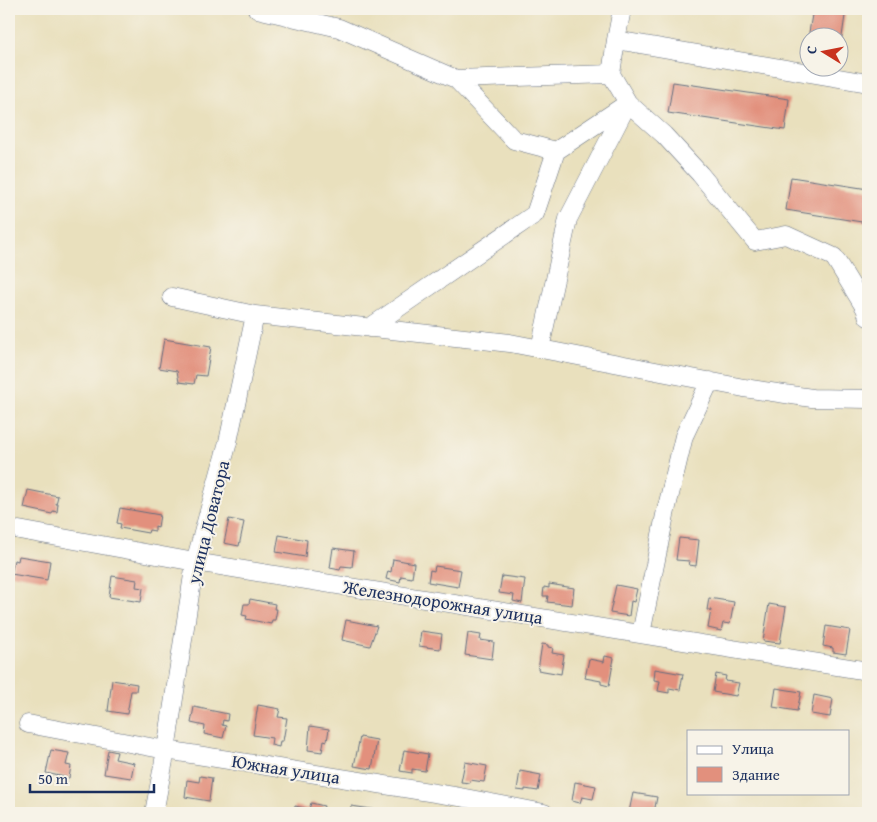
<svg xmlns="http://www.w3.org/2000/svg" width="877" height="822" font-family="'Gentium Book Plus',serif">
<rect width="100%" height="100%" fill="#f7f3e8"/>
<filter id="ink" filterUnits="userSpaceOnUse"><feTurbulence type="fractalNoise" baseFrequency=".02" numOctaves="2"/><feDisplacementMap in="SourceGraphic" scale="10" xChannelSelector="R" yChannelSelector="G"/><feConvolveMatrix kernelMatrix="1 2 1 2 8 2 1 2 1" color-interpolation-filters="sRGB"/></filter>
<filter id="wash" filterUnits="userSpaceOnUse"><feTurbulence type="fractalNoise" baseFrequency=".0096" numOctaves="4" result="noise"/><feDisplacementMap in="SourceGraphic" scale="20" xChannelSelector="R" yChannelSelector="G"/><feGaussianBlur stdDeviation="1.12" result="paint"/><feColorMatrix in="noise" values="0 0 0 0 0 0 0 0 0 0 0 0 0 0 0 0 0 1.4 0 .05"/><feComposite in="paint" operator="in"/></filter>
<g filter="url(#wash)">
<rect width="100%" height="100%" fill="#e9e0bd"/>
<g id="blocks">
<path fill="#e2907d" d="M813,9H846L841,43L840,38H810V57L805,56Z
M673,82L789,99L785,130L668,113Z
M791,177L868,189V223L786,210Z
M164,339L211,347L206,376L196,375L194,384L179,382L177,371L159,368Z
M28,490L58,496L56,504H58L57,512L53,511L52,514L24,508Z
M120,508L160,515L158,527L155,526V531L149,530L148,533L120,528L121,524L117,523Z
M229,519L244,522L239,546L224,543Z
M279,535L307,540L305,557L276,552Z
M679,538L699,540L696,566L689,565L690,561L676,560Z
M333,548L354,551L352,567L341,566L340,570L330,568Z
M19,556L50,561L47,580L11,574L14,560L18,561Z
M393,559L414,563L412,578L401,576L400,582L386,579L388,571L391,572Z
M435,566L461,570L458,587L428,582L430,570L434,571Z
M112,576L137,580L136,587L143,588L141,602L109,597Z
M502,576L525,579L522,603L513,601L514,595L499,593Z
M549,584L574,588L572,605L547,602L548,596H543L544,587L549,588Z
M616,585L637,589L634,602L631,601L629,616L610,613Z
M709,598L734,602L730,624L723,623L721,631L708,628L711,610H707Z
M250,599L275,604L274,609H277L275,620H272L271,624L246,619L247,616L242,615L244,604H249Z
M769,604L786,607L780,643L763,641Z
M346,620L377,626L370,646L342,640Z
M826,626L850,630L846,654L833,652V648L823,646Z
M421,631L442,634L440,649L419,646Z
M468,633L481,635L480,640L494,642L492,659L465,655Z
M542,644L548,645V647L553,648L552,653L564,655L561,674L538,670Z
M605,656L614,658L609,686L601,684V681L585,678L589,659L604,662Z
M655,669L683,674L680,690L669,688V693L658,691L660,681L654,680Z
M716,674L726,676L725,681L739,683L736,696L713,692Z
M112,680L137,684L136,691H131L127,714L108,711Z
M776,688L801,692L797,711L773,707Z
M814,695L833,699L830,717L811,714Z
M258,705L280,709L278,717L287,718L283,741H280L279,747L271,745L272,738L253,735Z
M194,707L228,714L227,721L223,720L222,725L226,726L223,738L204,734L205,726L191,723Z
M310,726L329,729L327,741L324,740L322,752L308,750Z
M360,737L377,740L372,769L354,766Z
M51,750L69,753L66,765L71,766L69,778L46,773Z
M108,750L117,752L115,759L134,763L131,778L104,774Z
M404,750L428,754L425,771L412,769V773L400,771Z
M465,762L487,766L484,782L470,780V783L461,782Z
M520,771L541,775L538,791L525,789V791L517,790Z
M200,776L212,778L209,801L185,797L187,780L199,782Z
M575,782L596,786L593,799L582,797L580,803L572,801Z
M633,793L657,797L654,813H633L629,812Z
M311,803L324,806L322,813H294L295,806L309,809Z
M351,806L378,810V813H350Z
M702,809L722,812V813H701Z"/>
</g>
</g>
<g filter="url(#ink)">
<use href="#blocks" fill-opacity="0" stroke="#636d7f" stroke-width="1"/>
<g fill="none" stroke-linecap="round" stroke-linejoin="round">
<g stroke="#636d7f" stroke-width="19">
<path id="minor" d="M257,9L339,28L456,79L611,74L616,40
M622,9L616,40L868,83
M456,79L514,140L556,151
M255,315L510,343L744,388L812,398L868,399
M369,328L535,214L556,151L628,103L664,135L700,174L755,241L786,235L834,257L865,308L868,317
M540,349L568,219L628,103L611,74
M19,530L195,562L868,671
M641,634L665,515L684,436L710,381
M28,724L166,750L460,797L544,813
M154,813L166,750L195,562L228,442L255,315L172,297"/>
</g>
<use href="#minor" stroke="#fff" stroke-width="18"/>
</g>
</g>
<g text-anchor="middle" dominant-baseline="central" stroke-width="4" stroke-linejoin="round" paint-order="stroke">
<g font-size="18" fill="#1b2f5e" stroke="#f7f3e8">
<text transform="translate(208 522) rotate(-76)">улица Доватора</text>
<text transform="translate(443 602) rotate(9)">Железнодорожная улица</text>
<text transform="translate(286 769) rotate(9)">Южная улица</text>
</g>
</g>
<rect width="877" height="822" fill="none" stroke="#f7f3e8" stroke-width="30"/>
<rect x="687" y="730" width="162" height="65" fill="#f7f3e8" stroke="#9fa5b1"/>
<rect x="697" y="746" width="25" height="8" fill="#ffffff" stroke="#9fa5b1"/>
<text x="732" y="754" font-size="15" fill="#1b2f5e">Улица</text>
<rect x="697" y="767" width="25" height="15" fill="#e2907d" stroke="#9fa5b1"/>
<text x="732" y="780" font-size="15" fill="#1b2f5e">Здание</text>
<g transform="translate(824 52) rotate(280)"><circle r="24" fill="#f7f3e8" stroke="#9fa5b1"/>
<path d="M0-4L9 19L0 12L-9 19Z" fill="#c8321e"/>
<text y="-8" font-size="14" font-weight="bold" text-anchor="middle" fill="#1b2f5e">С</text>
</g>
<path d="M30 784v8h124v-8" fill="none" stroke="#1b2f5e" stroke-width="2.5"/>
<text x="38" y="784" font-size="15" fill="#1b2f5e" stroke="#f7f3e8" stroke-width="4" paint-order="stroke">50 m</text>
</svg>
